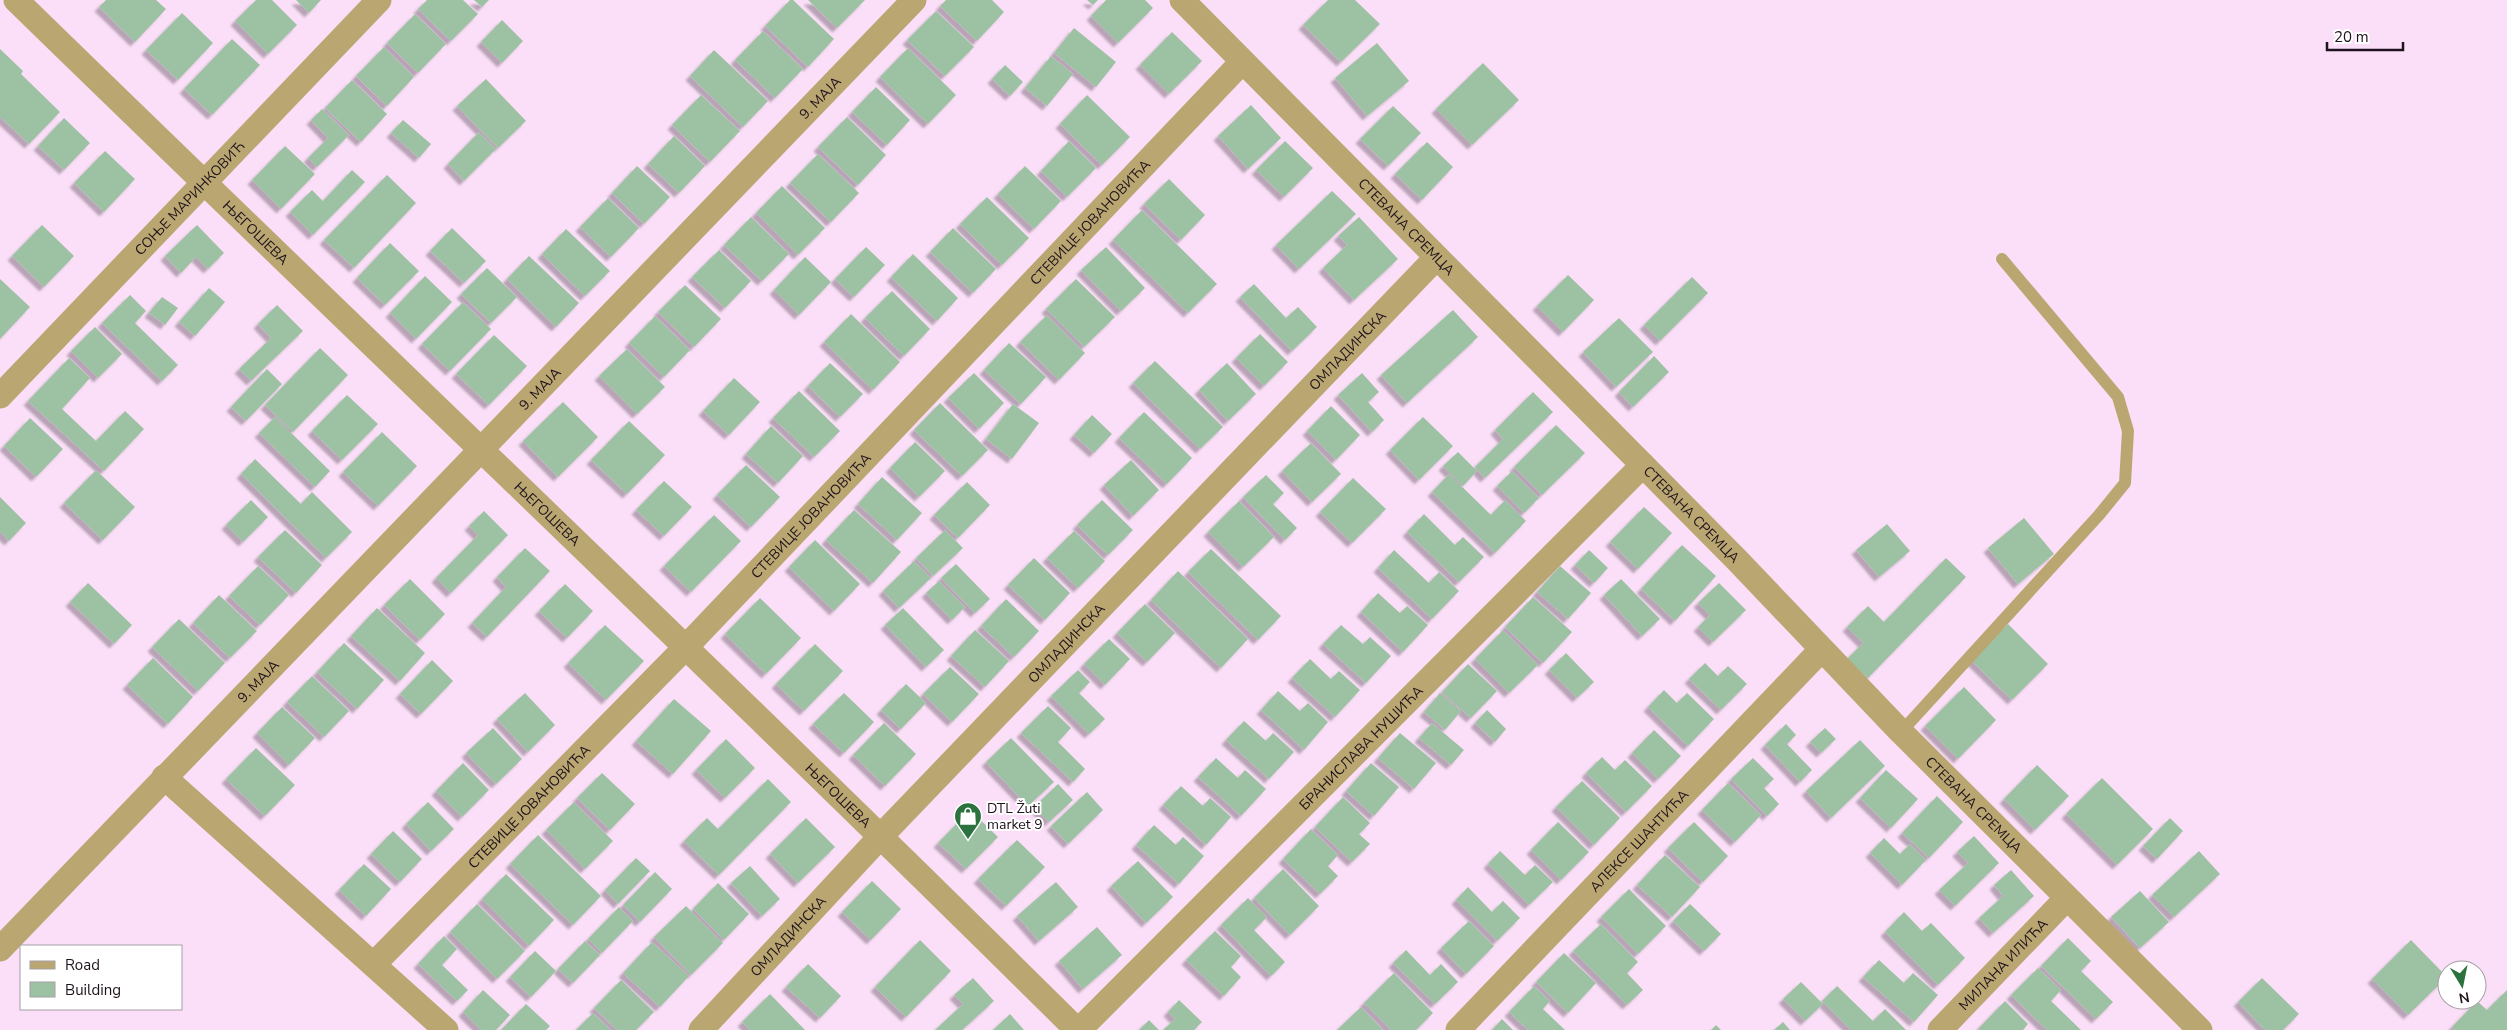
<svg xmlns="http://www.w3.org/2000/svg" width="2507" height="1030" font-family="'Nunito Sans',sans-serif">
<defs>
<filter id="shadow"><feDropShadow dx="-4.5" dy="4.5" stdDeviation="1" flood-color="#0004"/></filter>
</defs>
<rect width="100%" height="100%" fill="#fbdff8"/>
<path fill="#9dc1a3" filter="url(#shadow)" d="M106,0H156L166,9L135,42L99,7Z
M256,0H272L297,25L268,54L235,21Z
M296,0H321L309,13Z
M427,0H463L478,14L451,41L418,9Z
M474,0H489L482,7Z
M790,0H793L834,39L808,67L765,26Z
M808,0H865L837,28Z
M946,0H992L1004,12L977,41L940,6Z
M1087,0H1098L1093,5Z
M1106,0H1145L1153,8L1118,43L1091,16Z
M1328,0H1355L1380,24L1341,62L1303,25Z
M936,11L974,47L945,76L907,40Z
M182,13L213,43L178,80L146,50Z
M415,14L446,44L418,73L387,43Z
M502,20L523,41L502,63L481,42Z
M1074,28L1116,62L1096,87L1054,53Z
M763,31L803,69L775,98L735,60Z
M1172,32L1202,61L1169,94L1140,65Z
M232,39L260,65L212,115L184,89Z
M1377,43L1409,81L1367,116L1335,78Z
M384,47L414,77L387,106L356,76Z
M908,48L956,95L928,124L880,77Z
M0,49L23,71L21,74L60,112L29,144L0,117Z
M714,50L768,101L743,127L690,76Z
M1051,56L1073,74L1047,106L1025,88Z
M1483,63L1519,100L1472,145L1436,109Z
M1005,65L1023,82L1010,96L992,79Z
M486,79L526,121L498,148L457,106Z
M352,80L387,114L361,142L325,108Z
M876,87L910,120L887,145L852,112Z
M701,95L740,131L710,162L672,125Z
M1087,95L1130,137L1102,165L1060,124Z
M1251,105L1281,138L1248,169L1218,136Z
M1393,106L1421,133L1388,166L1360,139Z
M322,109L349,135L317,167L308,158L328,138L311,120Z
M847,117L886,155L858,185L818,147Z
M64,118L90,143L64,170L38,146Z
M403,120L431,144L419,158L391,133Z
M479,132L496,149L464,181L448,164Z
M674,136L705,166L679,193L648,164Z
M1069,141L1096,168L1067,197L1041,171Z
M1285,141L1313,168L1284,197L1256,170Z
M1427,142L1453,167L1422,200L1395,174Z
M285,146L315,174L281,209L252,180Z
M105,151L135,179L104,212L74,183Z
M818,154L859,193L831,222L790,183Z
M637,166L670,197L644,224L612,193Z
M1025,166L1061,201L1034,229L998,194Z
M352,170L365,182L313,235L290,212L312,190L323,201Z
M387,175L416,203L354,268L324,240Z
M1169,179L1205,215L1181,240L1144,204Z
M782,186L825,228L798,255L756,213Z
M1332,191L1356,214L1299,269L1276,245Z
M987,197L1029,238L1002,265L960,224Z
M608,198L639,228L611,257L580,227Z
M1142,210L1217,284L1188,313L1113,240Z
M751,217L789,254L762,281L724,245Z
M1359,217L1398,259L1354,300L1323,268L1347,245L1338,236Z
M42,225L74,256L44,287L12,256Z
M197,225L224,253L208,269L196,257L181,273L165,256Z
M452,228L486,261L464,283L430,251Z
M953,228L996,269L973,293L930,252Z
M566,229L610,271L585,296L542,254Z
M390,243L419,271L385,305L357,278Z
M866,247L885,265L854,297L835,279Z
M1106,247L1145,288L1121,311L1081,270Z
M719,250L751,281L725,308L692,277Z
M913,254L958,298L937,321L891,277Z
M529,256L579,303L556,327L507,279Z
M805,257L831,282L799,315L774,290Z
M487,268L517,297L491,323L461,294Z
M1568,275L1594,300L1563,332L1537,306Z
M425,276L452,302L416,339L390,313Z
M1692,277L1708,293L1660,341L1644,325Z
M0,279L30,307L0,339Z
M1076,279L1115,317L1084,347L1046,309Z
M1254,284L1286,318L1298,307L1317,327L1292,351L1240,297Z
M685,285L721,319L694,347L658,312Z
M209,288L225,302L195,336L179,322Z
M892,291L930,329L904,356L865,318Z
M130,295L146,311L135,323L178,365L162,381L102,323Z
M162,297L178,308L165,325L149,313Z
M463,302L491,329L450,371L422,344Z
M277,305L303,331L251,381L239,369L271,338L258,324Z
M1453,310L1478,337L1407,403L1381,375Z
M851,314L900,362L873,390L824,342Z
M1047,315L1085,353L1059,380L1020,342Z
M655,316L690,350L664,377L629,343Z
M1619,318L1653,352L1616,387L1583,352Z
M95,327L122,354L98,378L71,351Z
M1260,334L1288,362L1264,386L1236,358Z
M494,335L527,366L489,405L456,374Z
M1009,343L1046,377L1021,404L984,370Z
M320,348L348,375L293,432L265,405Z
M627,349L665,387L637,414L599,376Z
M1654,356L1669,372L1633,407L1619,392Z
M69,358L90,378L62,409L96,441L125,411L144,429L104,471L28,401Z
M1155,361L1223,427L1200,449L1133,383Z
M830,363L863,394L840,417L808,386Z
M1227,363L1256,394L1228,421L1199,390Z
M267,369L282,384L246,421L231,407Z
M974,373L1004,403L979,429L948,398Z
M1362,373L1379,392L1368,402L1384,420L1372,432L1338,395Z
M734,378L760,402L729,435L703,411Z
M799,391L840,431L814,457L773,418Z
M1533,392L1553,412L1485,478L1475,467L1503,439L1495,430Z
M347,395L378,424L342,460L312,431Z
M563,402L598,437L558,477L523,441Z
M940,403L988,450L962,476L914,430Z
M1013,404L1039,423L1012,459L986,439Z
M1331,406L1360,435L1336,460L1307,431Z
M1144,412L1192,458L1167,484L1119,438Z
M1092,415L1112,434L1094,453L1074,435Z
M275,417L330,471L315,487L259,433Z
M1423,417L1453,446L1419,480L1390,450Z
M30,418L63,449L36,477L4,446Z
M629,421L665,455L627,494L591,460Z
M1556,425L1585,453L1542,495L1514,467Z
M771,426L803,456L778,483L746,454Z
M382,432L417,466L378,506L343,472Z
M915,442L945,471L919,497L890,468Z
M1311,443L1341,474L1312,502L1282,471Z
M1458,452L1477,471L1463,486L1443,466Z
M255,459L301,504L312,492L352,532L326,558L241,474Z
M1131,460L1159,490L1133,516L1104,485Z
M746,465L780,497L751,527L717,495Z
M96,470L135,507L103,540L64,503Z
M1512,471L1539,498L1524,513L1497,486Z
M1449,474L1491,515L1505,500L1526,521L1495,553L1432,492Z
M1266,475L1284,493L1273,504L1297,528L1285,540L1243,497Z
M882,477L922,513L897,540L858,504Z
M1353,478L1386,509L1352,543L1320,512Z
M664,481L692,507L664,536L636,510Z
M967,482L990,505L958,538L934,515Z
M0,497L26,523L9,541L0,532Z
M251,500L268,517L243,542L226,525Z
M1102,500L1133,530L1108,555L1077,525Z
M1239,501L1274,537L1243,567L1208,532Z
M1644,507L1672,533L1638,569L1610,542Z
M854,510L901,552L873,583L826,540Z
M484,511L508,535L451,593L436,578L478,535L469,526Z
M1424,514L1455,545L1463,537L1484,557L1459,582L1407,532Z
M714,515L741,541L691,592L664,566Z
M2024,518L2054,554L2018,584L1988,548Z
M1887,524L1910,551L1879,577L1856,550Z
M285,530L322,565L296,593L258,557Z
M945,530L963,548L933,576L916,558Z
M1074,531L1105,561L1078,588L1047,558Z
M815,540L860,584L834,611L789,567Z
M1682,545L1716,576L1675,621L1641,589Z
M525,548L550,571L487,637L472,623L506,587L497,577Z
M1211,549L1281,616L1258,640L1188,572Z
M1394,550L1429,583L1439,572L1459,591L1432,619L1378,568Z
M1589,550L1608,568L1594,583L1575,565Z
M1034,558L1070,593L1045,620L1008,585Z
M1946,558L1966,577L1868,678L1847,659L1863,643L1847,627L1868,606L1884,622Z
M914,561L931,578L899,608L883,591Z
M956,564L990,599L975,613L941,578Z
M258,566L289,595L260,625L229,596Z
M1560,566L1591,593L1568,619L1537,592Z
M1178,571L1248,639L1221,668L1151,600Z
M410,579L445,614L420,640L384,605Z
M1621,579L1660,619L1642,636L1604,595Z
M939,581L965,607L952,620L926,593Z
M88,583L132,625L114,644L70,602Z
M1719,583L1746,610L1713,642L1698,627L1710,615L1698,603Z
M565,584L593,611L567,638L539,611Z
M1378,593L1400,613L1407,606L1428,625L1403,652L1361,612Z
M219,595L257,631L230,658L193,623Z
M1533,597L1572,632L1543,663L1505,627Z
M760,598L801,638L766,674L725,634Z
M1006,599L1039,631L1014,657L981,626Z
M1145,604L1175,633L1147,662L1117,633Z
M377,608L425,653L400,681L351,636Z
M903,608L944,650L926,667L885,625Z
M179,619L225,663L198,691L152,647Z
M2008,624L2048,664L2012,700L1971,660Z
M605,625L644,661L606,700L568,663Z
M1341,625L1363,644L1370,637L1391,656L1366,683L1323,644Z
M975,630L1009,661L985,687L951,656Z
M1503,630L1538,665L1509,693L1475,659Z
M1109,639L1130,659L1105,685L1084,664Z
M344,643L384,680L357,709L317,672Z
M815,644L843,671L804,711L776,684Z
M1566,653L1594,682L1577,698L1549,670Z
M153,658L193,697L168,724L127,685Z
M1310,659L1331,679L1339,671L1360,690L1335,717L1292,678Z
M432,660L453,681L421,714L400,694Z
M1705,663L1718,676L1728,666L1747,684L1721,710L1689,679Z
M1468,664L1497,691L1471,718L1442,692Z
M950,667L979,694L952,722L923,694Z
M1078,670L1090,682L1079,693L1105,719L1089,734L1051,696Z
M312,676L349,711L324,737L287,702Z
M906,684L926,703L901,729L881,710Z
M1964,687L1996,720L1958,759L1925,726Z
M1664,690L1677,703L1687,693L1714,719L1688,746L1648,707Z
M1278,691L1300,711L1308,703L1328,722L1304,750L1261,710Z
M525,693L555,725L528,752L497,719Z
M844,693L874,722L844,753L813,724Z
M1440,693L1461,711L1445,730L1424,712Z
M674,699L711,731L673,774L636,741Z
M1048,706L1071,728L1058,742L1085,769L1073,782L1021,733Z
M282,707L315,738L289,765L257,733Z
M1487,710L1506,729L1495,742L1475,723Z
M1244,721L1266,741L1273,733L1294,752L1269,779L1226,740Z
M884,723L916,754L885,786L853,755Z
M1432,723L1464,750L1451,765L1419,738Z
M1786,724L1796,735L1787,744L1812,770L1800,782L1765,745Z
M493,728L522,759L496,784L466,753Z
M1825,728L1836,739L1821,753L1810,742Z
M1654,730L1681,756L1658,779L1632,753Z
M1400,733L1436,763L1414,789L1378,758Z
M1011,738L1054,782L1028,806L986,762Z
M726,739L755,768L725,798L696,770Z
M1860,740L1885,766L1831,818L1806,791Z
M256,748L295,785L265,816L226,779Z
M1602,757L1615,770L1625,760L1652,786L1626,812L1586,773Z
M1216,758L1238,778L1245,770L1266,789L1241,816L1198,777Z
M1753,758L1774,779L1764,788L1779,804L1767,816L1731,779Z
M463,763L489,790L462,817L436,791Z
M1371,763L1399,787L1374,816L1346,791Z
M2037,765L2069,796L2035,830L2004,799Z
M1886,770L1918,799L1891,828L1860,798Z
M602,773L635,804L610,830L577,798Z
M2102,778L2153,829L2117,865L2066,814Z
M768,779L791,802L719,875L684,841L707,818L718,829Z
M1582,781L1620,818L1594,845L1556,807Z
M1728,783L1761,815L1735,842L1702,810Z
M1058,784L1073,800L1049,822L1034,807Z
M1181,786L1203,806L1210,798L1231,817L1206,845L1163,805Z
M1087,792L1103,810L1068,844L1051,826Z
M1937,796L1963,822L1929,858L1902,833Z
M1343,797L1370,823L1359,834L1370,844L1352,862L1315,827Z
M428,802L454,829L431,851L406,824Z
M574,802L613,841L585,869L546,830Z
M970,810L998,837L966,869L938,843Z
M806,818L835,847L798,883L770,854Z
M2170,818L2183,831L2157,859L2143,846Z
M1558,822L1589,852L1561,880L1531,850Z
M1694,822L1728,856L1703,882L1668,848Z
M1154,825L1176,845L1183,837L1204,856L1179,884L1136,845Z
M1311,829L1338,855L1328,866L1338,876L1320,894L1283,859Z
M393,831L422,859L400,882L371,854Z
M538,835L601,896L573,925L510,864Z
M1974,836L1999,863L1955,906L1939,890L1968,863L1957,852Z
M1884,838L1900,854L1910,844L1926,860L1902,885L1870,853Z
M1017,840L1045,867L1006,906L978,879Z
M1500,851L1525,875L1535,865L1553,882L1529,905L1488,864Z
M2199,851L2220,874L2174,917L2152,895Z
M1665,855L1700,887L1672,917L1637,885Z
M636,858L650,871L618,904L605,890Z
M1138,861L1173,897L1146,923L1111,886Z
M364,864L391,889L366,916L339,890Z
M750,866L780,899L762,916L731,883Z
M1283,869L1319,906L1290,935L1254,898Z
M2011,870L2034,896L1993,933L1979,918L2003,896L1994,885Z
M655,872L672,889L640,922L623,905Z
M506,874L554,920L529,946L482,899Z
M872,881L901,909L871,940L842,912Z
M1056,882L1078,907L1039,941L1017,916Z
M718,883L749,914L724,940L693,909Z
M1468,887L1492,912L1503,901L1520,918L1497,941L1456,900Z
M1629,889L1666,926L1638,954L1601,917Z
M2140,891L2169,922L2140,948L2111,917Z
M1248,898L1267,917L1254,930L1285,962L1271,976L1221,925Z
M477,904L525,951L497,979L450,932Z
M1690,904L1721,934L1704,951L1673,921Z
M686,906L723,943L691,975L654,937Z
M619,907L633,921L602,953L588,939Z
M1904,912L1922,931L1931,923L1965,958L1938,985L1885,932Z
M1469,921L1494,946L1466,974L1441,948Z
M1601,924L1638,962L1627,973L1643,990L1627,1005L1573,951Z
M1097,927L1122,955L1083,989L1059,961Z
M1215,931L1241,956L1231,967L1241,977L1224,996L1186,960Z
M444,936L457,949L442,965L468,990L457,1001L418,964Z
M2068,938L2091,961L2081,971L2113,1002L2096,1019L2041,966Z
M920,940L951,971L906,1017L875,987Z
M2411,940L2447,977L2408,1015L2372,979Z
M585,941L600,955L573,983L558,969Z
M652,942L689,976L660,1007L623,973Z
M1406,950L1430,975L1441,964L1458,982L1435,1004L1393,963Z
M535,951L556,971L531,997L510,977Z
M1564,953L1596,983L1568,1013L1536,982Z
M1879,960L1904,983L1913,973L1938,995L1914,1022L1863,977Z
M808,964L841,996L820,1018L786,987Z
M2038,968L2061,990L2051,1001L2081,1030H2047L2011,995Z
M1394,973L1433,1013L1416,1030H1391L1364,1003Z
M973,978L994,1001L962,1030H935L963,1004L954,995Z
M2262,978L2299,1014L2283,1030H2265L2238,1002Z
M621,980L654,1012L636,1030H617L594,1008Z
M1801,982L1823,1004L1805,1021L1783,999Z
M1534,986L1550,1001L1543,1009L1565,1030H1528L1509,1012Z
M1837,986L1873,1021L1885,1009L1906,1030H1851L1822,1001Z
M483,990L510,1015L496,1030H481L463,1012Z
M2507,990V1030H2455L2452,1027L2477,1001L2487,1010Z
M770,994L805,1030H750L742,1022Z
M1179,1000L1202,1022L1194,1030H1163L1175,1019L1168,1012Z
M2005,1001L2028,1024L2023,1030H1980L1978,1029Z
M526,1004L550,1026L546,1030H501Z
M1361,1007L1383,1030H1337Z
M593,1013L611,1030H576Z
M1010,1014L1024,1030H993Z
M1502,1019L1513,1030H1492Z
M1149,1020L1159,1030H1139Z
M1783,1022L1790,1030H1774Z
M1716,1025L1721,1030H1711Z"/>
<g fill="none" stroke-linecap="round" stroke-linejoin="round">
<path stroke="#baa670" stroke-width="12" d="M1901,732L2099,515L2125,483L2128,431L2118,397L2002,259"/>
<g stroke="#baa670" stroke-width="25">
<path id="s1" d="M16,0C369,344 727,683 1077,1030"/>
<path id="s2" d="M1182,0L1737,560L1901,732L2200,1030"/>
<path id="s3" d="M0,396L379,0"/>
<path d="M164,777L446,1030"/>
<path id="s4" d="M0,949L914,0"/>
<path id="s5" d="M374,964L684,649L1242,62"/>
<path id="s6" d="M701,1030L881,836L1436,258"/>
<path id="s7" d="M1079,1030L1643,465"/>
<path id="s8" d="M1458,1030L1821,650"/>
<path id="s9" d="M1940,1030L2066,899"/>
</g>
</g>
<defs>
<g id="shop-pin" transform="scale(1.4375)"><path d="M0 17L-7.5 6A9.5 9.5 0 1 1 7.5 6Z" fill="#2b723e" stroke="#fff"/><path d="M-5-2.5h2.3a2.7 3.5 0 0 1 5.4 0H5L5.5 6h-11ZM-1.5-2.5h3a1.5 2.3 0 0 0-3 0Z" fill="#fff"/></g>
</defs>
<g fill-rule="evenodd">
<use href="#shop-pin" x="968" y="816"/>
</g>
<g text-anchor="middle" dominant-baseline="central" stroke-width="4" stroke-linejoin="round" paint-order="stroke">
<g font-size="14" fill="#1e121d" stroke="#fff">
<text stroke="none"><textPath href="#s4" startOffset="1182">9. МАЈА</textPath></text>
<text stroke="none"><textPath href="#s3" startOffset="274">СОЊЕ МАРИНКОВИЋ</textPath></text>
<text stroke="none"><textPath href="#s5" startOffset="1031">СТЕВИЦЕ ЈОВАНОВИЋА</textPath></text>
<text stroke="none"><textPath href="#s2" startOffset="319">СТЕВАНА СРЕМЦА</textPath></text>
<text stroke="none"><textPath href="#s1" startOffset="334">ЊЕГОШЕВА</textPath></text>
<text stroke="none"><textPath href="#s6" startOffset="938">ОМЛАДИНСКА</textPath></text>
<text stroke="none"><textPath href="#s4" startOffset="778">9. МАЈА</textPath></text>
<text stroke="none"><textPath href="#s2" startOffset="724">СТЕВАНА СРЕМЦА</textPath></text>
<text stroke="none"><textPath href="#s1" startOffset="739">ЊЕГОШЕВА</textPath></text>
<text stroke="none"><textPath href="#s5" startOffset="626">СТЕВИЦЕ ЈОВАНОВИЋА</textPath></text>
<text stroke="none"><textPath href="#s6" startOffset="532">ОМЛАДИНСКА</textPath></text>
<text stroke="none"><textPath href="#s4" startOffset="372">9. МАЈА</textPath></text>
<text stroke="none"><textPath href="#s7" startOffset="399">БРАНИСЛАВА НУШИЋА</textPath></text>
<text stroke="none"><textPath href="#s1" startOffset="1144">ЊЕГОШЕВА</textPath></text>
<text stroke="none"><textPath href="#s2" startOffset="1129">СТЕВАНА СРЕМЦА</textPath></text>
<text stroke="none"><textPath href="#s5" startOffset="221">СТЕВИЦЕ ЈОВАНОВИЋА</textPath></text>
<text stroke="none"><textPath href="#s8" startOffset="262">АЛЕКСЕ ШАНТИЋА</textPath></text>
<text stroke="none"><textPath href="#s6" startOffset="128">ОМЛАДИНСКА</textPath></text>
<text stroke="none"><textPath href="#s9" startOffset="91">МИЛАНА ИЛИЋА</textPath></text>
</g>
<g font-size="14" fill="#1e121d" stroke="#fff" text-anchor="start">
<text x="987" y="808">DTL Žuti<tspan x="987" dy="16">market 9</tspan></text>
</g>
</g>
<rect x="20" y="945" width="162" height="65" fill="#ffffff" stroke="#a5a0a5"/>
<rect x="30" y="961" width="25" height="8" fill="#baa670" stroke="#a5a0a5"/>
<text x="65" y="970" font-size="15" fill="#1e121d">Road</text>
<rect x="30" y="982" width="25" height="15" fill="#9dc1a3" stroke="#a5a0a5"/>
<text x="65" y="995" font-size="15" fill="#1e121d">Building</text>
<g transform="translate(2462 985) rotate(170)"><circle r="24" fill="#ffffff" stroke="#a5a0a5"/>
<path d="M0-4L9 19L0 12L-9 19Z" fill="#2b723e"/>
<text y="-8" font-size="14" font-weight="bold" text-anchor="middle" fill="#1e121d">N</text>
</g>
<path d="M2327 42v8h76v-8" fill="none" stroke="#1e121d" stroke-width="2.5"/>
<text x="2334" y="42" font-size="15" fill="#1e121d" stroke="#ffffff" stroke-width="4" paint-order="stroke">20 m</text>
</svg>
